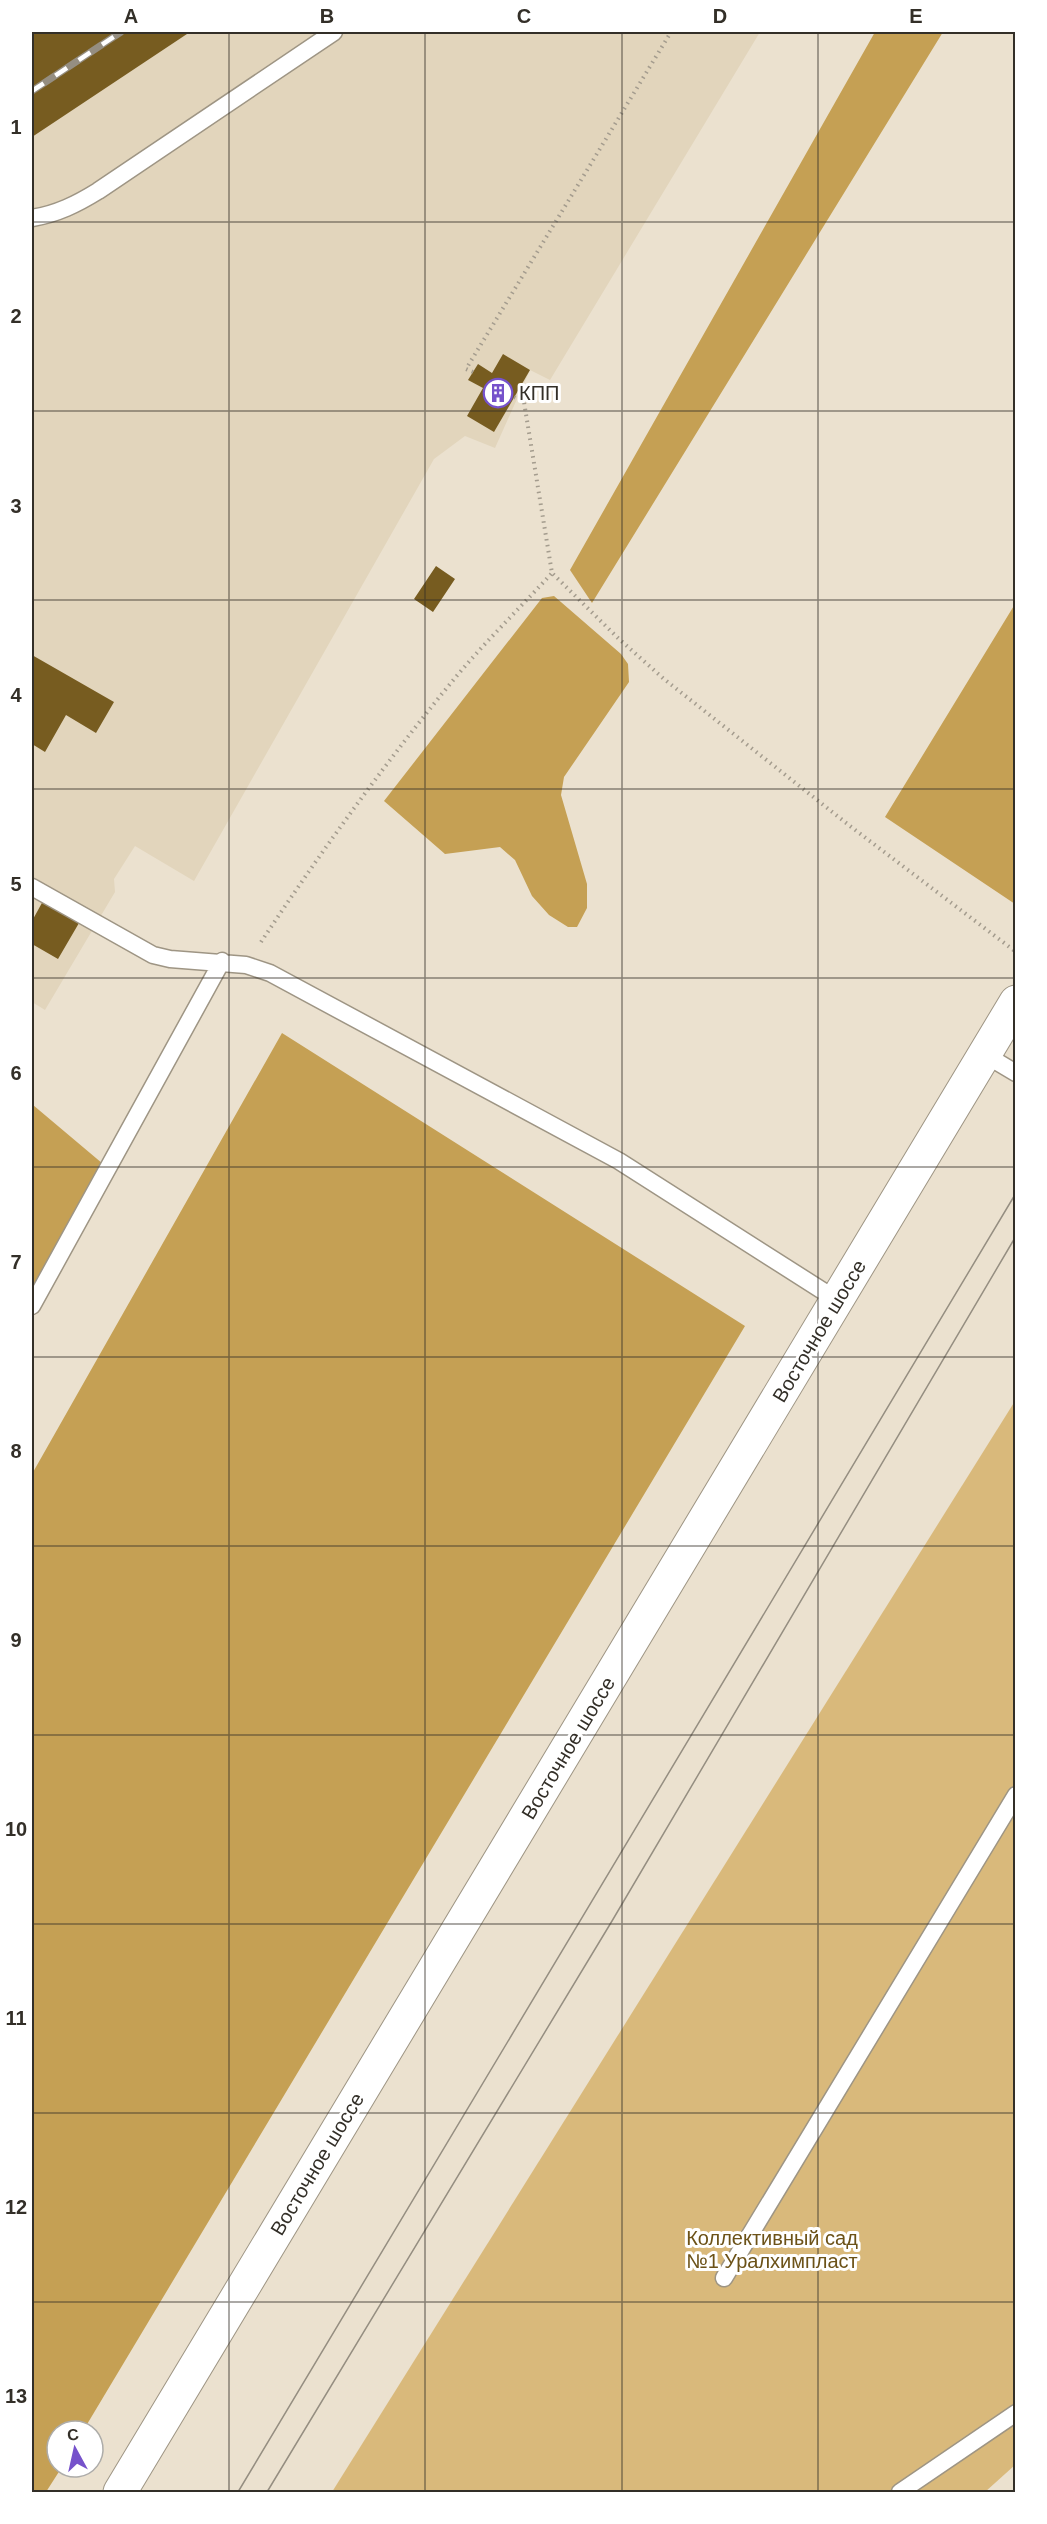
<svg xmlns="http://www.w3.org/2000/svg" width="1047" height="2524" font-family="Helvetica,sans-serif">
<rect width="100%" height="100%" fill="#ebe1cf"/>
<path fill="#e2d5bc" d="M32,32H760L550,380L530,370L495,448L465,436L434,459L194,881L135,846L114,879L115,892L45,1010L32,1002Z"/>
<path fill="#d9b97b" d="M1015,1401V2465L985,2492H332Z"/>
<path fill="#c5a054" d="M875,32H943L592,603L570,570Z
M554,596L621,654L628,664L629,682L564,777L561,795L587,884V908L577,927H568L549,915L532,896L515,860L500,847L445,854L384,801L542,598Z
M1015,604V904L885,817Z
M282,1033L745,1326L83,2431H57V2467H62L46,2492H32V1474Z
M33,1105L109,1169L32,1303V1107Z"/>
<path fill="#775c20" d="M32,32H190L32,137Z
M503,354L530,370L494,432L467,416L483,388L468,380L478,364L492,373Z
M436,566L455,579L433,612L414,599Z
M32,655L114,702L96,733L66,715L45,752L32,744Z
M43,901L79,923L58,959L32,944V921Z"/>
<g fill="none" stroke-linecap="round" stroke-linejoin="round">
<g stroke="#9e9584" stroke-width="19">
<path id="lane" d="M32,218C57,214 77,204 98,191L334,32
M32,887L153,955L170,959L246,965L270,973L619,1161L837,1300
M984,1054L1016,1073
M32,1306L222,961
M724,2278L1016,1795
M900,2492L1016,2413"/>
</g>
<g stroke="#9e9584" stroke-width="35">
<path id="primary" d="M120,2492L1016,1002"/>
</g>
<path stroke="#a49c8e" stroke-width="4" stroke-dasharray="1.5 4.5" stroke-linecap="butt" d="M473,372L466,369L671,32
M514,397L524,402L552,573L619,639L664,679L850,826L1016,952
M261,942C320,853 383,766 450,684C482,645 518,610 552,573"/>
<use href="#lane" stroke="#fff" stroke-width="16"/>
<use href="#primary" stroke="#fff" stroke-width="33"/>
<path stroke="#958e81" stroke-width="1.5" d="M238,2492L1016,1193
M267,2492L612,1921L1016,1236"/>
<g stroke="#958e81" stroke-width="7">
<path id="rail" d="M32,91L121,32"/>
</g>
<use href="#rail" stroke="#fff" stroke-width="4.5" stroke-dasharray="14" stroke-linecap="butt"/>
</g>
<path fill="none" stroke="#332f28" stroke-width="1.5" stroke-opacity="0.55" d="M229,32V2492M425,32V2492M622,32V2492M818,32V2492M32,222H1016M32,411H1016M32,600H1016M32,789H1016M32,978H1016M32,1167H1016M32,1357H1016M32,1546H1016M32,1735H1016M32,1924H1016M32,2113H1016M32,2302H1016"/>
<defs>
<g id="building-ring" transform="scale(1.5)"><circle r="9.5" fill="#fff" stroke="#7652cb" stroke-width="1.5"/><path d="M-4-6H4V6H1V3H-1V6H-4ZM-2.5-4.3h1.7v1.8h-1.7ZM.8-4.3h1.7v1.8H.8ZM-2.5-1h1.7V.8h-1.7ZM.8-1h1.7V.8H.8Z" fill="#7652cb"/></g>
</defs>
<g fill-rule="evenodd">
<use href="#building-ring" x="498" y="393"/>
</g>
<g text-anchor="middle" dominant-baseline="central" stroke-width="6" stroke-linejoin="round" paint-order="stroke">
<g font-size="20" fill="#332f28" stroke="#fff" text-anchor="start">
<text x="519" y="393">КПП</text>
</g>
<g font-size="20" fill="#332f28" stroke="#fff">
<text transform="translate(819 1331) rotate(-59)">Восточное шоссе</text>
<text transform="translate(568 1748) rotate(-59)">Восточное шоссе</text>
<text transform="translate(317 2164) rotate(-59)">Восточное шоссе</text>
</g>
<g font-size="20" fill="#6c5218" stroke="#fff">
<text x="772" y="2238">Коллективный сад<tspan x="772" dy="23">№1 Уралхимпласт</tspan></text>
</g>
</g>
<rect width="1047" height="2524" fill="none" stroke="#ffffff" stroke-width="66"/>
<g transform="translate(75 2449) rotate(352)"><circle r="28" fill="#ffffff" stroke="#adaca9" stroke-width="1.5"/>
<path d="M0-4.5L10 22L0 15L-10 22Z" fill="#7652cb"/>
<text y="-9" font-size="16" font-weight="bold" text-anchor="middle" fill="#332f28">С</text>
</g>
<rect x="33" y="33" width="981" height="2458" fill="none" stroke="#332f28" stroke-width="2"/>
<g font-size="20" text-anchor="middle" font-weight="bold" fill="#332f28">
<text x="131" y="23">A</text>
<text x="327" y="23">B</text>
<text x="524" y="23">C</text>
<text x="720" y="23">D</text>
<text x="916" y="23">E</text>
<text x="16" y="134">1</text>
<text x="16" y="323">2</text>
<text x="16" y="513">3</text>
<text x="16" y="702">4</text>
<text x="16" y="891">5</text>
<text x="16" y="1080">6</text>
<text x="16" y="1269">7</text>
<text x="16" y="1458">8</text>
<text x="16" y="1647">9</text>
<text x="16" y="1836">10</text>
<text x="16" y="2025">11</text>
<text x="16" y="2214">12</text>
<text x="16" y="2403">13</text>
</g>
</svg>
